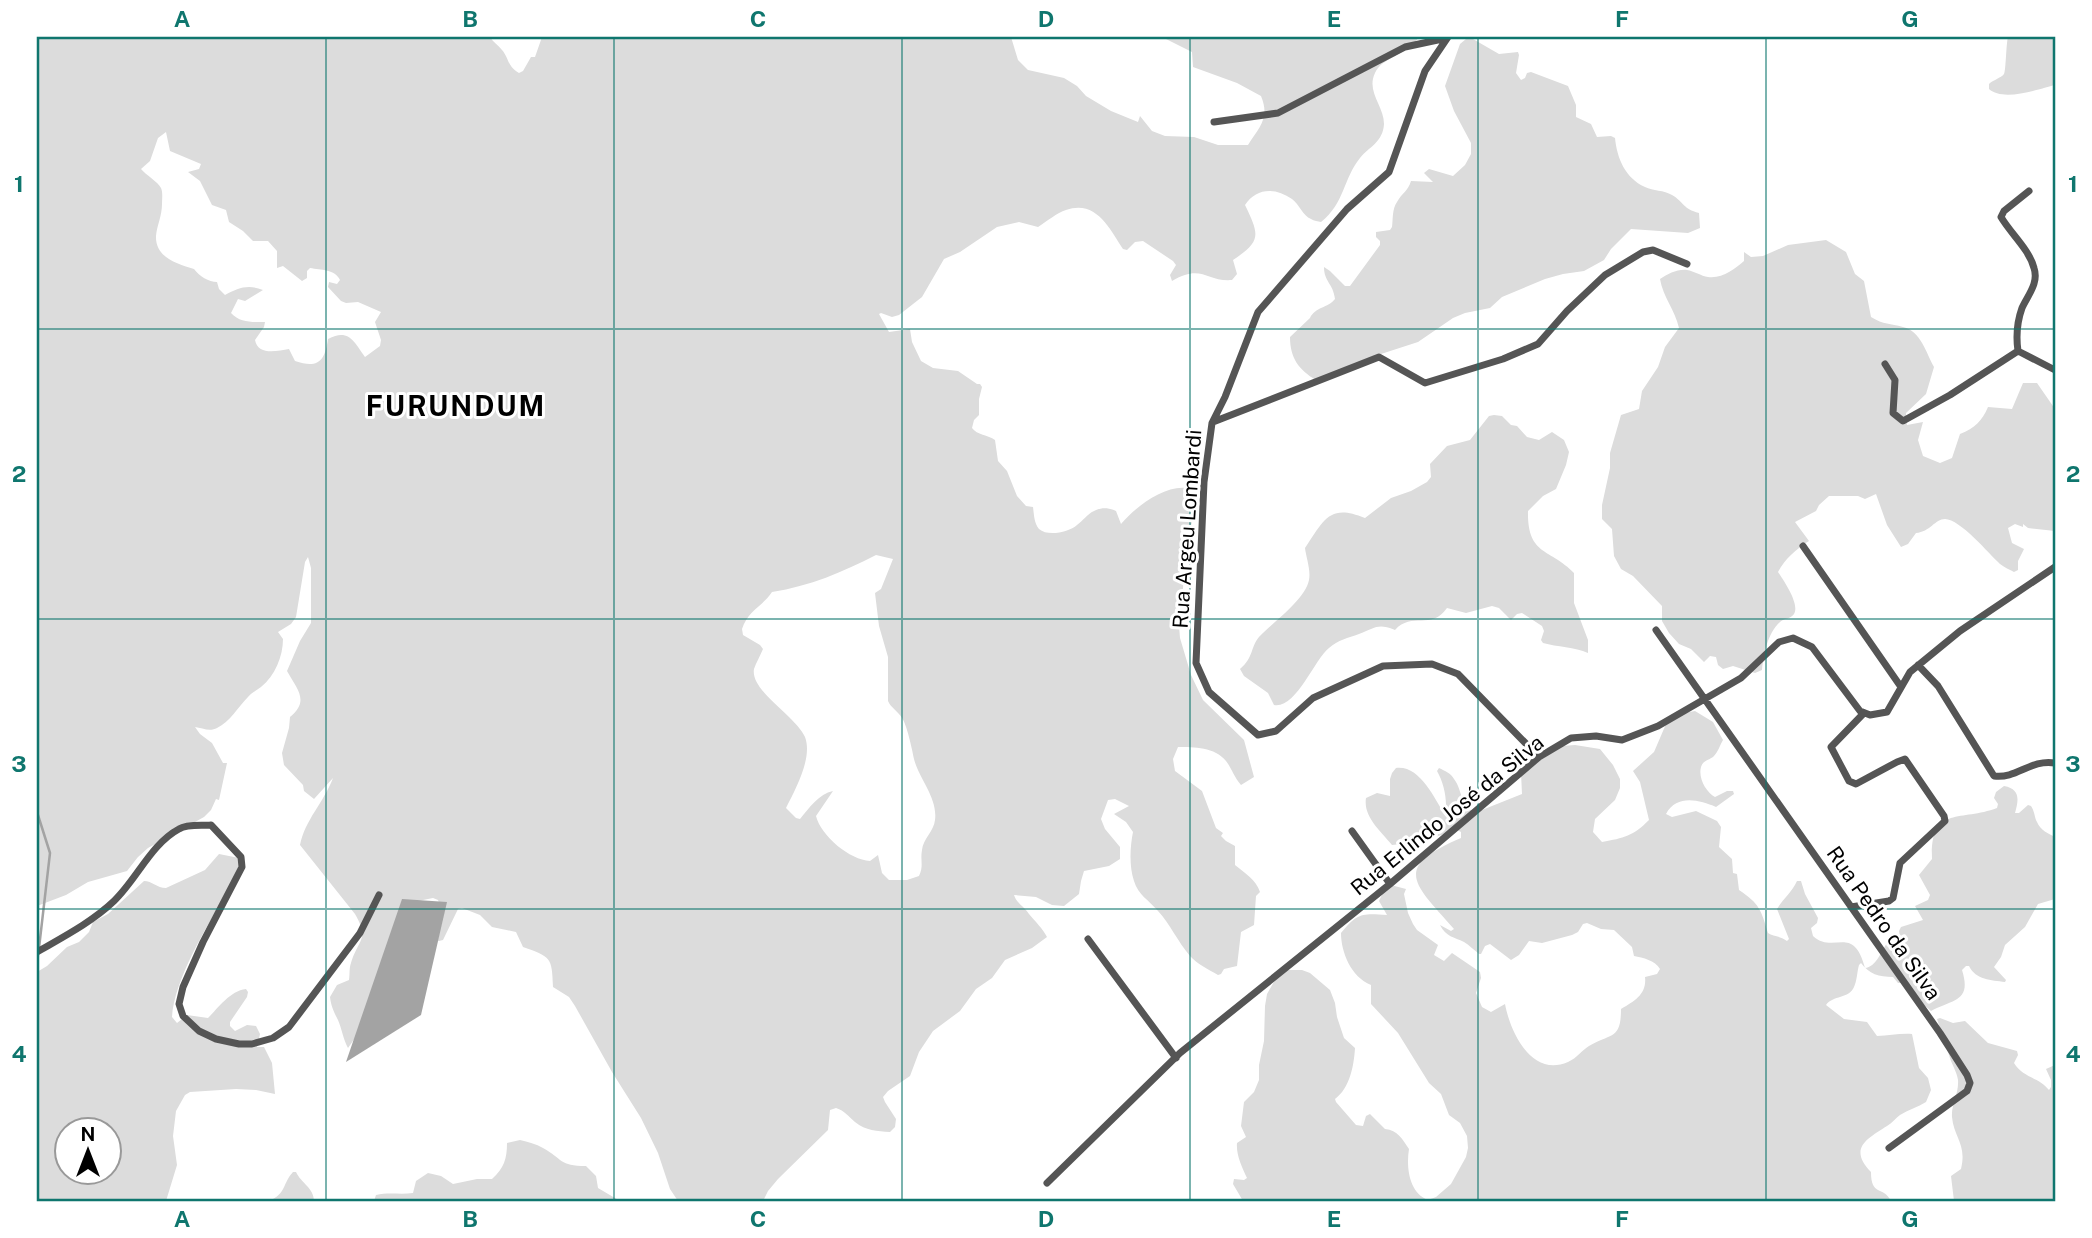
<svg xmlns="http://www.w3.org/2000/svg" width="2092" height="1238" font-family="'Public Sans',sans-serif">
<rect width="100%" height="100%" fill="#fff"/>
<path fill="#dcdcdc" fill-rule="evenodd" d="M37,37H490C493,42 498,45 502,50C509,58 507,66 519,73L523,71L531,57H535L542,37H1011L1018,60L1028,70L1064,78L1077,86L1086,96L1111,111L1138,122L1140,116L1152,131L1165,136L1194,137L1218,145H1248C1260,126 1270,118 1261,96L1237,83L1193,67L1192,52L1162,37H1419C1406,56 1382,57 1375,73C1366,92 1384,106 1384,124C1383,142 1369,147 1360,158C1343,179 1345,203 1321,222C1318,221 1314,221 1311,219C1303,216 1299,204 1292,199C1275,187 1256,188 1245,205C1260,236 1261,241 1233,260L1237,274L1232,280C1206,282 1202,263 1172,281L1170,275L1176,265L1173,261L1143,241L1135,242L1127,250L1123,249C1110,229 1096,199 1066,210C1057,213 1047,221 1038,227L1019,222L997,227L960,252L944,259L922,297L899,315L892,317L881,313L879,314L889,332L910,329L912,342L921,361L933,368L958,371L977,384H980L982,387L979,399V415L974,420L972,428C977,435 988,435 995,440L998,461L1007,471L1017,496L1026,506L1033,507C1034,514 1034,523 1039,529C1048,537 1069,532 1077,525C1083,521 1087,514 1094,511C1102,507 1109,508 1116,511L1121,524C1135,507 1168,482 1191,489L1195,502L1192,522L1185,546L1183,589L1178,613L1180,638L1191,675L1203,700L1244,740L1254,777L1241,785C1234,777 1232,769 1226,761C1215,747 1194,747 1178,747L1173,759L1175,771L1202,791L1216,828L1223,833L1221,836L1226,841L1235,846V865C1245,873 1256,880 1260,892L1256,896L1254,925L1241,932L1237,966L1224,969L1221,974L1218,975C1208,969 1197,964 1190,956C1178,942 1170,924 1158,911C1149,900 1138,895 1134,881C1129,866 1130,847 1133,832L1126,822L1114,814L1129,806L1115,799L1108,800L1101,819L1105,829L1120,847V859L1109,866L1084,871L1081,881L1079,894L1064,906L1052,905L1036,897L1014,895C1017,904 1024,906 1029,914C1035,921 1043,929 1047,937L1032,948L1005,960L992,978L976,989L960,1011L933,1031L919,1052L910,1076L888,1091L883,1097L885,1102L896,1119L895,1127L890,1132C877,1131 866,1131 855,1122C848,1116 845,1111 836,1108L830,1110L828,1130L778,1179L768,1191L763,1201H678L670,1189L658,1153L641,1118L612,1072L575,1006L569,997L553,987C552,957 551,957 523,947L516,932L492,927L480,915L462,908L458,909L443,940L439,941L432,940L440,905L438,900L433,898L418,901L355,1038L348,1048C343,1039 342,1029 338,1020C334,1012 331,1006 330,997L337,985L349,980C350,974 349,968 351,963C358,939 370,940 355,914L300,845C305,820 324,802 333,778L314,799L304,791L303,785L284,765L282,753L289,728L290,717C310,701 297,689 287,671L300,641L311,623V568L308,557L305,562L296,617L291,624L278,632L283,639C283,656 275,676 261,687C256,691 251,693 248,697C238,707 230,722 217,728C210,732 202,728 195,727L200,734L212,743L223,763H227L219,800L216,799L211,810L204,817L148,848L138,857L127,871L88,882L66,895L37,906ZM166,132L170,151L201,164L199,169L188,172L200,181L212,205L226,210L229,222L243,231L253,241H268L277,251V268L283,266L302,281L307,278V271L310,268C321,270 335,269 340,280L337,284L329,282L328,287L341,301L346,303L358,302L381,312L375,322L381,340L380,346L365,357C354,342 349,328 328,339C325,361 318,369 295,361L289,349C277,351 258,356 255,340L264,327L265,322C252,322 240,323 231,313L238,299L245,301L263,290C248,284 238,288 225,295L219,289L217,282C209,282 199,276 194,269C178,264 155,258 156,236C157,225 162,216 162,204C162,199 163,192 161,188C158,182 146,175 141,169L150,161L158,138ZM876,555L893,559L881,589L875,593L879,626L888,657V701C891,708 898,711 902,718C907,725 912,749 914,759C919,779 938,798 935,820C934,831 923,839 922,850C920,861 924,865 919,876L907,880H889L882,873L878,855L870,861C850,860 821,836 816,816L833,791C819,794 809,808 800,819L796,818L786,808C795,790 813,758 805,737C796,716 750,691 754,669C756,663 760,656 763,649L760,645L743,635L742,629C748,610 762,607 772,592C810,586 843,572 876,555Z
M2008,37H2055V85C2039,89 2003,102 1989,89V84C1993,80 2001,78 2004,74C2006,71 2006,44 2008,37Z
M1466,39H1473L1499,54L1518,52L1519,55L1516,73L1521,80L1525,78L1527,73L1531,72L1568,86L1576,105V117L1591,124L1597,137L1611,136L1615,138C1617,158 1625,178 1645,187C1653,191 1664,190 1672,195C1684,202 1683,209 1699,213L1700,228L1688,233L1631,229L1611,249L1604,260L1584,271L1563,274L1545,279L1502,297L1490,308L1465,313L1453,318L1418,342L1381,354L1373,360L1316,380C1299,370 1290,358 1290,337L1310,318C1315,307 1328,308 1335,299C1333,283 1324,282 1324,267L1330,271L1345,286H1350L1380,245V241L1376,237V232L1390,230L1392,227C1393,219 1392,209 1397,202C1402,193 1408,191 1411,181L1433,182L1424,173L1429,169L1453,176L1465,165L1471,154V143L1454,111L1445,86L1460,44Z
M1826,240L1846,252L1855,274L1864,281L1871,317C1884,325 1890,323 1903,327C1921,331 1926,353 1934,367L1926,394L1906,413L1907,425L1923,422L1918,440L1923,456L1940,463L1952,458L1960,434C1975,428 1982,421 1988,407L2012,409L2023,383H2037L2055,409V531L2028,528L2023,524V527L2015,524L2008,528L2012,543L2024,549L2018,561V570L2014,572C2010,570 2004,567 2000,564C1989,554 1960,519 1945,519C1935,519 1930,532 1916,533L1908,544L1901,547L1887,525L1876,494L1865,499L1858,496H1829L1819,505L1816,511L1795,522L1809,541C1796,549 1785,559 1778,572C1784,581 1800,604 1794,614C1791,619 1784,618 1780,622C1767,634 1764,654 1762,670L1755,673L1733,666L1723,669L1718,665L1716,657L1710,656L1704,662L1691,649L1679,644L1669,633L1662,621V606L1633,576L1621,569L1614,556L1612,529L1602,519V505L1610,468V453L1621,415L1639,409L1642,391L1658,367L1665,347L1679,328C1675,310 1663,297 1660,279C1668,274 1677,269 1687,270C1694,271 1701,276 1708,277C1722,279 1735,269 1744,261V252L1751,257L1763,256L1788,245Z
M1494,415L1502,416L1511,425L1517,426L1527,437L1539,440L1552,432L1564,440L1569,452L1566,465L1556,489L1543,496L1528,511C1527,556 1550,548 1574,573V603L1588,640V653C1575,647 1557,647 1543,643L1541,640L1544,631L1542,626L1522,613L1517,614L1511,620L1499,608L1492,606L1466,613L1447,608C1431,631 1412,611 1395,630C1377,623 1376,628 1359,634C1348,638 1338,640 1329,648C1314,660 1296,709 1274,705L1268,693L1244,676L1240,669C1254,657 1250,648 1259,637C1272,623 1305,600 1309,580C1311,570 1306,557 1305,548C1324,520 1329,503 1365,518L1391,498L1411,491L1427,482L1431,477L1430,464L1447,446L1470,440L1489,416Z
M1695,711L1713,722L1723,740C1720,745 1718,752 1714,756C1710,760 1703,760 1701,767C1698,778 1706,792 1715,797L1727,791H1733L1734,794L1716,807C1699,800 1677,794 1666,814L1672,817L1696,811L1717,821L1721,827L1719,847L1732,859L1733,873L1737,874L1739,890C1760,904 1761,910 1768,933C1773,937 1779,935 1787,941L1789,939L1777,909C1783,899 1792,892 1797,881H1801L1805,894L1818,918L1817,923L1811,928L1813,936C1834,955 1853,923 1865,968C1876,967 1881,952 1887,943L1890,942L1897,945L1901,944L1899,931L1901,927L1923,920L1915,906L1928,900L1930,895L1919,875L1932,859C1930,805 1960,822 1997,808L1998,804L1994,798L1996,792L2004,786C2020,789 2019,799 2015,813H2019L2028,805L2031,806C2035,812 2034,816 2037,822C2040,830 2049,834 2055,837V899L2038,904L2025,927L2005,945L2001,957L1994,967L2006,980L2005,982C1991,980 1976,980 1969,966H1966L1962,970C1972,1002 1953,999 1931,1011L1916,998L1907,983H1898L1893,977C1879,977 1869,974 1861,963L1859,965C1857,972 1857,981 1854,987C1849,999 1833,995 1826,1005L1844,1019L1867,1022L1877,1036C1889,1036 1900,1033 1912,1034L1919,1068L1928,1078L1931,1090L1926,1102C1918,1107 1908,1110 1900,1115C1896,1118 1892,1123 1887,1126C1867,1139 1848,1148 1871,1172C1871,1197 1883,1185 1891,1201H1243L1233,1184L1234,1179L1244,1180L1247,1178C1242,1167 1236,1155 1237,1143L1246,1137L1241,1126L1244,1102L1254,1092L1259,1080V1065L1264,1041L1265,1006L1267,994L1279,973L1284,970H1302L1310,973L1330,990L1335,1003L1337,1017L1344,1038L1355,1048C1354,1065 1350,1088 1335,1099L1336,1102L1356,1125L1363,1126L1366,1116L1370,1114L1385,1129C1398,1130 1402,1139 1409,1149C1406,1167 1409,1193 1428,1200L1436,1197L1451,1184L1466,1157L1468,1148L1467,1136L1460,1123L1449,1115L1441,1094L1429,1083L1398,1033L1371,1004V985C1351,977 1341,952 1341,933C1357,913 1362,913 1387,915L1379,901L1387,884L1406,889L1404,894L1408,913L1413,924L1417,930L1438,945L1434,955L1444,961L1452,953L1480,972L1481,978L1476,993L1482,1007L1491,1012L1505,1004C1510,1031 1531,1078 1568,1062C1577,1058 1582,1050 1589,1046C1611,1033 1621,1040 1621,1009C1635,1001 1647,994 1645,977L1657,974L1660,969C1655,960 1643,958 1634,956L1632,947L1614,930L1601,929L1587,923L1583,924L1578,932L1572,935L1542,943L1529,941L1519,955L1511,960L1490,944L1485,946L1481,954H1479C1474,950 1469,945 1464,942C1454,937 1446,937 1440,925L1451,931L1454,929C1414,883 1391,868 1461,838V832L1457,830L1420,842L1392,845C1381,831 1363,817 1366,798L1377,793L1390,796V779L1392,773L1396,768C1420,765 1434,798 1445,815C1448,801 1444,783 1437,771L1439,768C1445,771 1451,773 1454,779C1463,790 1460,810 1477,812L1522,794L1521,773L1562,746L1575,745L1600,749L1613,765L1620,779V788L1615,800L1595,819L1593,832L1602,842C1624,838 1633,836 1649,820L1640,782L1633,771L1654,752L1666,724L1684,713Z
M219,854L239,858L245,864C244,876 232,885 225,896C206,927 174,981 172,1017L177,1023L187,1015L208,1018C219,1007 230,991 246,989L248,992L247,997L230,1022V1026L235,1031L247,1025L256,1026L260,1034L257,1047H264L272,1063L275,1094L256,1090L236,1089L190,1092L185,1095L176,1111L173,1136L177,1165L166,1201H37V972L47,966L67,947L79,942L89,932L93,922L108,914L144,881C152,881 157,888 166,888L205,870ZM66,1130H108V1172H66Z
M1940,1018L1953,1023L1965,1021L1988,1043L2017,1051L2018,1055L2014,1063C2023,1078 2039,1077 2049,1090L2051,1087V1080L2046,1069L2055,1065V1201H1954L1951,1176L1961,1169C1967,1144 1954,1138 1952,1117C1951,1104 1959,1094 1958,1080C1957,1072 1951,1063 1949,1055C1945,1043 1941,1031 1937,1019Z
M520,1140C528,1142 536,1144 543,1148C563,1159 559,1166 586,1166L596,1176L598,1188L620,1201H374L376,1195C389,1192 400,1195 413,1193L416,1181L428,1173L441,1176L453,1184L477,1179H492C504,1168 507,1159 507,1143Z
M293,1172H296C301,1183 314,1188 314,1201H269C287,1193 282,1184 293,1172Z"/>
<path fill="#a3a3a3" d="M402,899L447,902L421,1015L346,1062Z"/>
<g fill="none" stroke-linecap="round" stroke-linejoin="round">
<path stroke="#a3a3a3" stroke-width="2.5" d="M37,812L50,853L39,948
M37,969L38,954
M37,1197L39,1201"/>
<path stroke="#555" stroke-width="7" d="M1448,37L1425,71L1389,172L1347,209L1258,312L1225,397L1212,423L1204,482L1196,663L1209,692L1258,735L1276,731L1313,698L1383,666L1432,664L1458,674L1539,757
M1214,122L1278,113L1405,47L1447,38
M2029,191L2004,211L2001,217C2011,234 2029,249 2034,268C2039,283 2028,295 2022,308C2017,322 2016,337 2018,351L2055,370
M1885,364L1895,380L1893,413L1903,421L1950,395L2018,351
M1213,422L1379,357L1425,383L1503,359L1538,344L1567,311L1605,275L1643,252L1653,250L1687,264
M1803,546L1901,687
M1656,630L1940,1033L1967,1075L1970,1083L1967,1091L1889,1148
M1918,665L1938,686L1994,776C2017,779 2030,759 2055,763
M1352,831L1390,884
M1851,907L1889,901L1893,898L1900,863L1945,821L1944,816L1905,759L1897,762L1856,784L1849,781L1831,747L1864,713
M1088,939L1176,1058
M37,952C63,937 92,922 114,901C137,879 151,844 179,829C187,824 202,826 211,825L241,857L242,867L203,942L183,987L179,1004L183,1016L199,1031L216,1039L239,1044H252L273,1038L289,1027L360,933L379,895
M1047,1183L1180,1053L1390,884L1539,757L1571,738L1596,736L1622,740L1658,726L1741,678L1779,642L1793,638L1812,647L1860,711L1870,715L1887,712L1910,672L1960,631L2055,567"/>
</g>
<path fill="none" stroke="#0f766e" stroke-width="2" stroke-opacity="0.55" d="M326,37V1201M614,37V1201M902,37V1201M1190,37V1201M1478,37V1201M1766,37V1201M37,329H2055M37,619H2055M37,909H2055"/>
<g text-anchor="middle" dominant-baseline="central" stroke-width="6" stroke-linejoin="round" paint-order="stroke">
<g font-size="21" fill="#000" stroke="#fff">
<text transform="translate(1187 529) rotate(-86)">Rua Argeu Lombardi</text>
<text transform="translate(1447 815) rotate(-39)">Rua Erlindo José da Silva</text>
<text transform="translate(1884 923) rotate(55)">Rua Pedro da Silva</text>
</g>
<g font-size="28" font-weight="bold" letter-spacing="2" fill="#000" stroke="#fff">
<text x="456" y="405">FURUNDUM</text>
</g>
</g>
<rect width="2092" height="1238" fill="none" stroke="#ffffff" stroke-width="77"/>
<g transform="translate(88 1151)"><circle r="33" fill="#ffffff" stroke="#999999" stroke-width="2"/>
<path d="M0-5L12 26L0 18L-12 26Z" fill="#000000"/>
<text y="-10" font-size="19" font-weight="bold" text-anchor="middle" fill="#000000">N</text>
</g>
<rect x="38" y="38" width="2016" height="1162" fill="none" stroke="#0f766e" stroke-width="2.5"/>
<g font-size="23" text-anchor="middle" font-weight="bold" fill="#0f766e">
<text x="182" y="27">A</text>
<text x="470" y="27">B</text>
<text x="758" y="27">C</text>
<text x="1046" y="27">D</text>
<text x="1334" y="27">E</text>
<text x="1622" y="27">F</text>
<text x="1910" y="27">G</text>
<text x="19" y="192">1</text>
<text x="2073" y="192">1</text>
<text x="19" y="482">2</text>
<text x="2073" y="482">2</text>
<text x="19" y="772">3</text>
<text x="2073" y="772">3</text>
<text x="19" y="1062">4</text>
<text x="2073" y="1062">4</text>
<text x="182" y="1227">A</text>
<text x="470" y="1227">B</text>
<text x="758" y="1227">C</text>
<text x="1046" y="1227">D</text>
<text x="1334" y="1227">E</text>
<text x="1622" y="1227">F</text>
<text x="1910" y="1227">G</text>
</g>
</svg>
